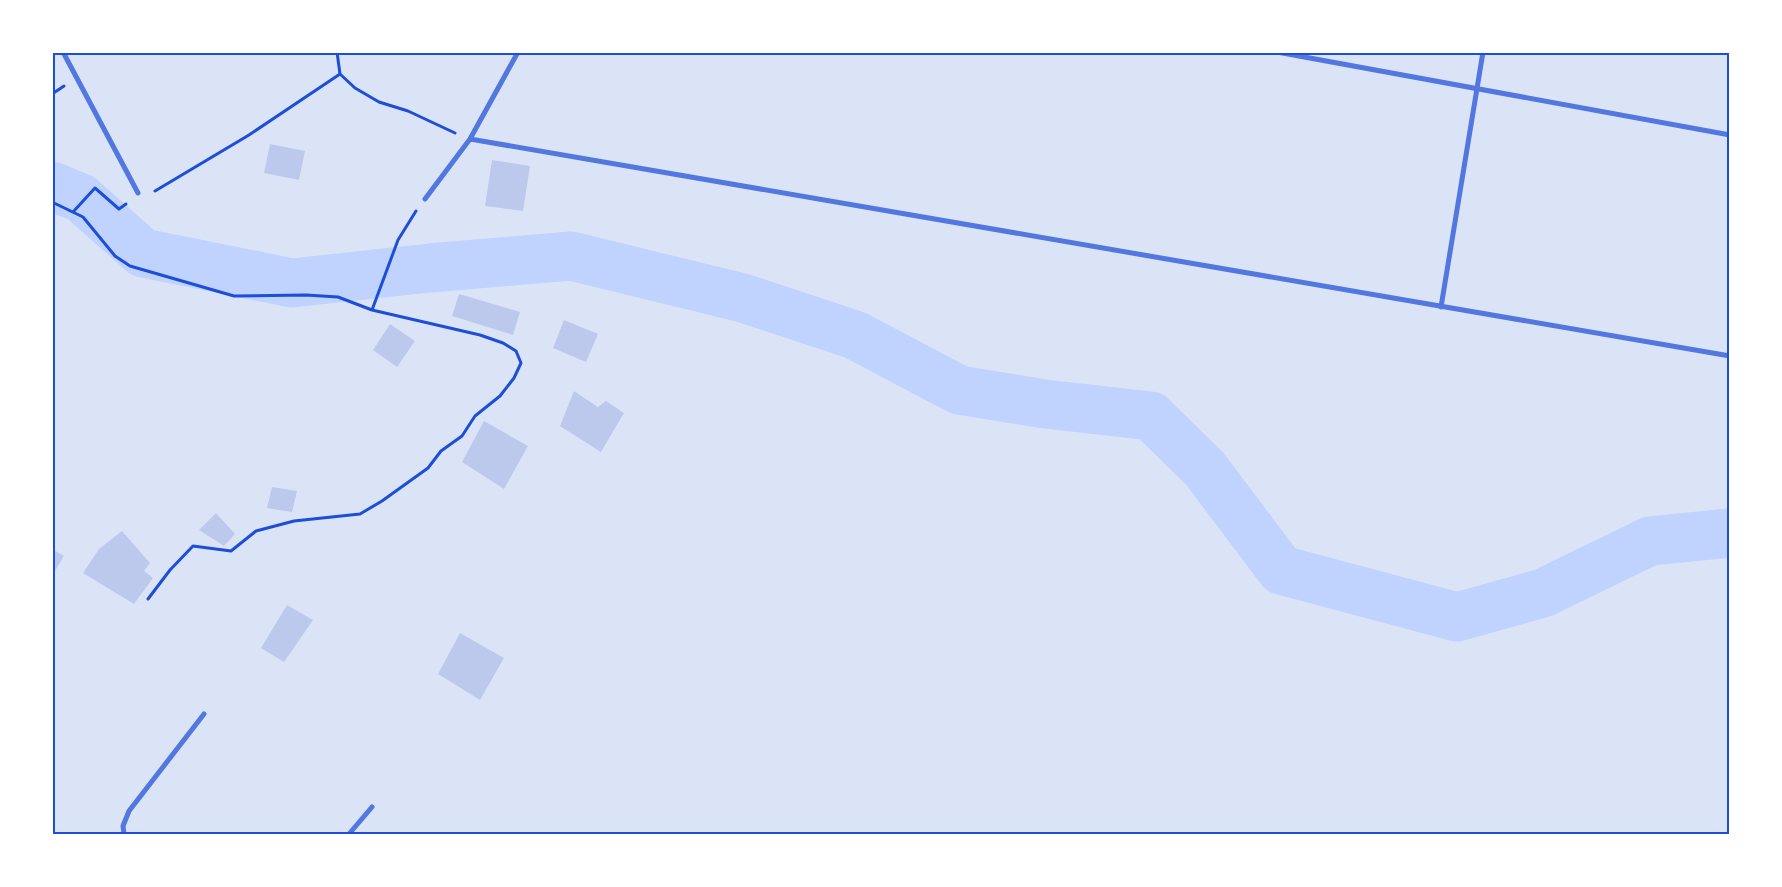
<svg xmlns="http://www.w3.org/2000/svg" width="1782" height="887" font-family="'Varela Round',sans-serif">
<rect width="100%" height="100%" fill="#f2f2f2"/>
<path fill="#dbe4f7" d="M53,53H1729V834H53Z"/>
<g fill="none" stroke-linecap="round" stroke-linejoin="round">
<path stroke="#bfd3fe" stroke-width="49" d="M52,186L81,198L143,253L292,283L430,268L571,256L743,298L855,335L959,390L1045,404L1151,416L1205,469L1281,570L1457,617L1543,593L1650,541L1730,533"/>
</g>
<path fill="#bdc9ec" d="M270,144L305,151L299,180L264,173Z
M492,160L530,166L523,211L485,206Z
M459,294L520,312L513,335L452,316Z
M564,320L598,334L586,362L553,348Z
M390,324L415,341L397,367L373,350Z
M574,391L598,407L606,401L624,413L601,452L560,426Z
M484,421L528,446L504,489L462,462Z
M272,487L297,491L292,512L267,508Z
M216,513L235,534L224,546L199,530Z
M122,531L150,563L144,571L153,578L134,604L83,573L99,549Z
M52,549L64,556L52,576Z
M287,605L313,620L284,662L261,648Z
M460,633L504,658L480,700L438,674Z"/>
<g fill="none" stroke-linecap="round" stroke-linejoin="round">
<path stroke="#1d4ed8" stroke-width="3" d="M337,52L340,74L355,88L379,102L408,111L455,133
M52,94L64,86
M155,191L249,135L340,74
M52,202L83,217L115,256L130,266L234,296L306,295L338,297L372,310L480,335L503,343L516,351L521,363L514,378L500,396L475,416L462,436L441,451L428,468L382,501L360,514L294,521L256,531L231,551L193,546L170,570L148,599
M73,212L95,188L119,209L126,204
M372,310L398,240L416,211"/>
<path stroke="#5277de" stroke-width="5" d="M63,52L138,193
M1277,52L1730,135
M470,139L1730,356
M425,199L470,139L518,52
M1441,307L1483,52
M124,834L123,826L129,811L204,714
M349,834L372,807"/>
</g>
<rect width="1782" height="887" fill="none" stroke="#ffffff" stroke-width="108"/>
<rect x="54" y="54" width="1674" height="779" fill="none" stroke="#1d4ed8" stroke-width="2"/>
</svg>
